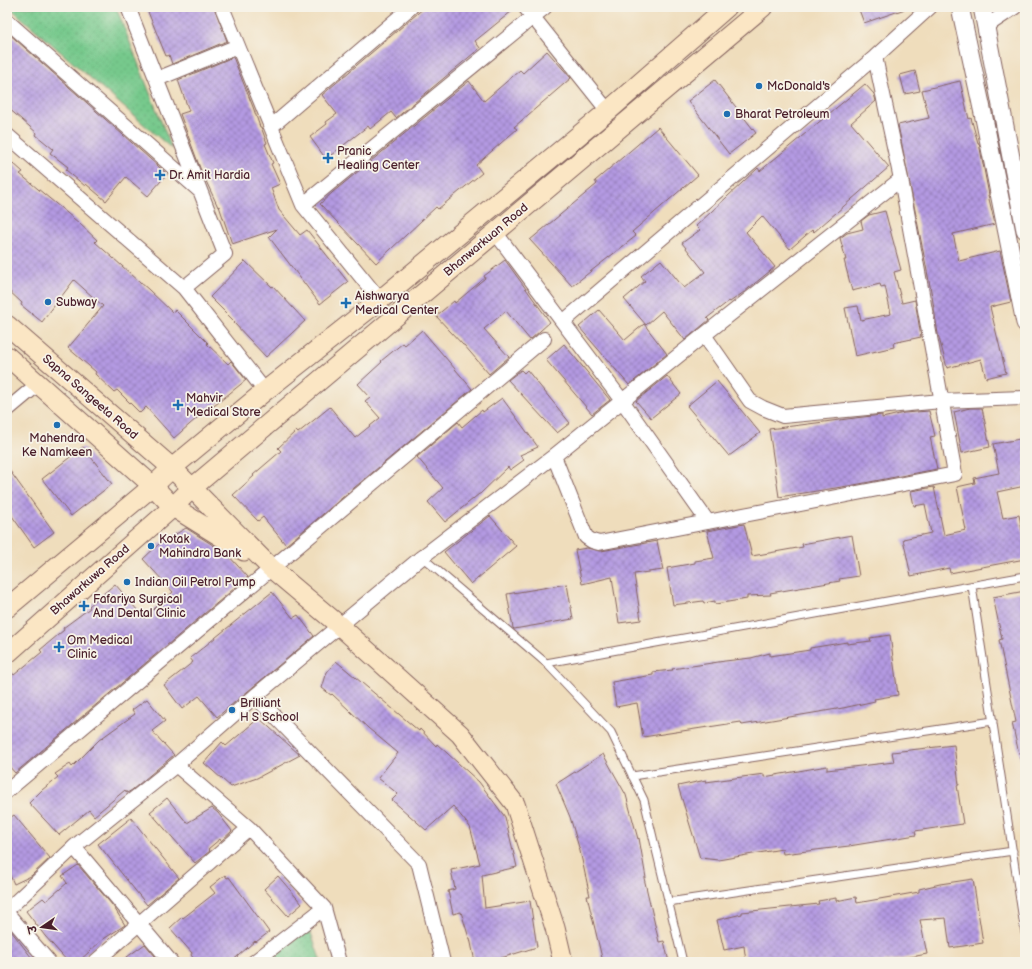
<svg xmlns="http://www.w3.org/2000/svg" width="1032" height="969" font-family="'Balsamiq Sans','Playpen Sans Deva',sans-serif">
<defs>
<pattern id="grass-dots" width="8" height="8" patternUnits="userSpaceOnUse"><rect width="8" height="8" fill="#76c98c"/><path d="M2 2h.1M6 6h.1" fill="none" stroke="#68ac79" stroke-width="1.8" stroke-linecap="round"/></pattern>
<pattern id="building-cross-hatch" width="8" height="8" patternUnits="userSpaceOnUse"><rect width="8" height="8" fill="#b39ae2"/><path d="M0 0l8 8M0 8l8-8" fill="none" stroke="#947db7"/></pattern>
</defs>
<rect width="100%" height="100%" fill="#f7f3e8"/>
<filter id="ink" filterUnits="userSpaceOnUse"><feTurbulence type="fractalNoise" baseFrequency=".025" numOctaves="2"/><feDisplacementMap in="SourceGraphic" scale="8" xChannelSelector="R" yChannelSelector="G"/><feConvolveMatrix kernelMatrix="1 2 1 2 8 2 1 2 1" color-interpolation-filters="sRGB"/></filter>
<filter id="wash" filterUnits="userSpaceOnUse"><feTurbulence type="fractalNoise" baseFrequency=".012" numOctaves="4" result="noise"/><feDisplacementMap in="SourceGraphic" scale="16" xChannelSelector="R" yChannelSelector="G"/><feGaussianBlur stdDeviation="0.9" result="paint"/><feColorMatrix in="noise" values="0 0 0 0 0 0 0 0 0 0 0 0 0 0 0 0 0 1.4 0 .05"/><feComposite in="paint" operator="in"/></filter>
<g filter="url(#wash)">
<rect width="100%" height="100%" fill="#efddbc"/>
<path fill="url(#grass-dots)" stroke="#60745c" d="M9,7H116L172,149Z
M309,927L321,962H265Z"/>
<g id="blocks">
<path fill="url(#building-cross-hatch)" d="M146,7H214L227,41L172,64L169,55L166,56Z
M425,7H517L475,41L480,48L396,118L391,112L370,129L368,126L326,159L310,137L327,124L326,122L337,114L322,95Z
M858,7H905V9L864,23Z
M7,32L167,174L148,196L126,177L106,201L86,184L85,186L66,170L68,167L50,153L53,149L36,135L37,133L7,107Z
M547,51L571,78L514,127L517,129L476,165L482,173L438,209L436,207L376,263L320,204L333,192L469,81L484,101L520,70L523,73Z
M233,57L253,107L260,127H261L267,143L265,144L273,163L271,164L280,184L271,188L279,210L300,235L307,230L348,282L320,304L269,237L277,229L232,244L219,206L218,207L200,168L180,114L189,111L178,80Z
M915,71L920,91L905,94L900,75Z
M715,80L756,133L729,154L688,101Z
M960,81L969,119L971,118L978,143H979L989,195H988L995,224L953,234L959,261L1000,251L1011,302L990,307L1006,373L986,378L981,359L947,368L938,334L932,296L898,125L929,118L922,90Z
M865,84L874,94L876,101L851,123L889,167L814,232L812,230L790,249L762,216L746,232L775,267L744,292L730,302L729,301L707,318L709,320L685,340L662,311L646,325L624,299L645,281L641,276L661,260L684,288L705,272L682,243L700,230L696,226L758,168L760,171Z
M658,127L698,175L632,232L636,236L572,286L530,240L597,184L595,181Z
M13,163L23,172L20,174L79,223L97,240L95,242L149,290L173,313L175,310L208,343L207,344L228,364L231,361L246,380L214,406L212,405L174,438L146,407L140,413L117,390L114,392L95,374L96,372L68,348L103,306L74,280L42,322L21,305L22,303L7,289V171Z
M885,211L901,270L894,272L902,303L915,300L921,337L893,343L894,347L855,356L845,308L858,306L861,320L891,314L885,286L881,287L880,284L852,291L844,260H846L840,238L847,233L863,229L861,221L869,215Z
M505,260L550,322L530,340L506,311L484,329L509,357L489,374L464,345H463L436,316L454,301L455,303L485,278L484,276Z
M245,261L272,287L273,286L305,321L266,357L234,323L235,322L210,297Z
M599,310L625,340L644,324L667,354L629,385L579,327Z
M422,330L472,389L286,545L263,517L258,521L233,495L254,476L253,475L281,451L278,448L296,431L298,433L330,407L355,438L380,418L365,401L370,397L358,384L382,362L381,361L403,343L405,345Z
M564,344L610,400L592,414L546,360Z
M521,370L524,373L527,370L570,423L557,433L508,380Z
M667,376L681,394L651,418L636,401Z
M717,381L760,433L729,456L687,406Z
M502,398L538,447L520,455L524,460L510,470L508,467L480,494H479L445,522L428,502L443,488L417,457L458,422L462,427L482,410L483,412Z
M970,408H982L990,447L962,453L954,412Z
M929,411L935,436L930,437L937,469L854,485L779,497L769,429L863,417L882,415V418L904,413Z
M1025,438V486L997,492L1003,518L1019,515L1025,545V559L950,573L949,568L911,576L903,539L931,533L925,504L914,506L911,491L934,487L944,535L966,530L957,487L975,483L974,478L999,473L993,444Z
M83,447L112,484L71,516L42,479Z
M7,467L54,532L34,547L7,509Z
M490,516L516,546L471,584L444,552Z
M744,524L752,556L803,547L802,544L852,535L859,576L839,579L840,581L770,593L771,595L747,596V599L715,604V601L704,603L703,601L673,605L667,568L695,563V561L714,558L707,531Z
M186,528L227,554L248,577L15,773L7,764V667L14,675L42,652L40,650L64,630L63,628L90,608L89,606L115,584L144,618L173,592L143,559L159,544Z
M657,541L663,570L634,574L641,620L619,623L612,577L582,584L575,550L587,548L601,551Z
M567,584L573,619L514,629L513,628L507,594Z
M1025,591V757L1020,758L1012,723L1016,722L999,640L1002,639L993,597Z
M272,592L293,618L298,615L314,636L217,717L199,696L182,709L164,685L193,662L190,658Z
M890,635L898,695L874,699L875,701L843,708L742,725L741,722L643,737L637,703L616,707L612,682L653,675V672L673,670L672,669L725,661L751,658L770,653V656L810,650V648L847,642V644L871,641L870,638Z
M336,661L419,731L420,729L436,746L437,744L479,782L505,817L517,867L482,875L485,908L530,901L537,947L501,958V960L490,962H475L470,938H469L461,912L453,914L448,891L455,889L451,870L480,864L470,827L453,806L426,830L392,800L398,794L378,778L398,753L368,728L332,694L331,695L322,688L327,672Z
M147,699L165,721L152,731L174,755L132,790L127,793L125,790L94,816L89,810L59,835L29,803L42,790L58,777L55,774L70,764L72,767L99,740L135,714L132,710Z
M259,718L300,755L257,778L231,787L204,763L222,742L226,746Z
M954,745L959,785H957L963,824L915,831L916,835L849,846L783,854L782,849L718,860L700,858L678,786L706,780V782L764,774V777L827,766V770L894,762L892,752Z
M603,754L626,795L638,839L639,838L646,878H644L659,942L664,941L669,962H603L587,896H590L580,851L570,817L556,784Z
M167,798L187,823L212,808L218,813L232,831L221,841L220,839L208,849L210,851L195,863L150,812Z
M14,815L50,858L31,876L14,884L7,869V820Z
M131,818L179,878L147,905L98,844Z
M78,865L113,906L125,925L102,940L78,962H68L45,936L26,911L43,898L46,901L67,883L62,876Z
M225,875L227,878L229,877L269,932L256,942L255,941L231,962H196L191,955L192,953L170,928L182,917L183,918L215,893L210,887Z
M278,876L302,904L288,916L264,889Z
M973,879L983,943L950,948L946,918L920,920L927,954L884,962H746L744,946L724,950L717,920L742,914V912L819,904L818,901L836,898V901L856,897L857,903L919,892V889L940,884Z
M7,926L15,936L35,962H12L7,956Z
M145,944L160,962H120Z"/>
</g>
</g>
<g filter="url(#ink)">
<use href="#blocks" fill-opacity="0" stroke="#84625e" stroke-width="1"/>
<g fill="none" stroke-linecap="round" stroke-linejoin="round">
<g stroke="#84625e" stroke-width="9">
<path id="service" d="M422,557L546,663L611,732L644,800L683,962
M972,586L1025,933
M546,663L1025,576
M632,776L993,721
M668,902L1013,851"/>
</g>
<g stroke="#84625e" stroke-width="16">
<path id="minor" d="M128,7L225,254L184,288
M222,7L303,205L380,300
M525,7L608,111
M7,21L200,191
M985,27L1015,7
M157,79L238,46
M272,126L411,7
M7,135L184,288L265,391
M303,205L545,7
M495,232L623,402L708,522
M563,322L875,57L930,7
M704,335L750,401L763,408L783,416L941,401L1025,398
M7,410L38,384
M554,456L586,537L592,541L599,543L955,474L901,179L875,57
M255,696L419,864L443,962
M176,765L249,828L324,908L339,962
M7,791L544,339
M74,847L171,962
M7,910L74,847L176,765L255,696L422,557L554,456L704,335L901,179
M7,913L49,962
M95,962L249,828
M254,962L324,908"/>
</g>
<g stroke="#84625e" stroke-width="19">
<path id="tertiary" d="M960,7L984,118L1025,323
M982,7L1025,230"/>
</g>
<g stroke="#84625e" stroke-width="21">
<path id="secondary" d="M7,325L172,468L265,391L380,300L608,111L727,7
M7,356L153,486L7,608
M7,654L173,507L192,488L172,468L153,486L173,507L244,551
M563,962L555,928L515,804L460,734L340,626L271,568L192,488L763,7"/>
</g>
<use href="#service" stroke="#fff" stroke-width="7"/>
<use href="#minor" stroke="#fff" stroke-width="14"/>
<use href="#tertiary" stroke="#fff" stroke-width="17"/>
<use href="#secondary" stroke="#fbe6c4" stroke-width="19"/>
</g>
</g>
<g fill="#1f6fb2" stroke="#f7f3e8" stroke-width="1.5">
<circle cx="759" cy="86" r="4"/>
<circle cx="727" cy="114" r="4"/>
<path d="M326 152h4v4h4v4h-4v4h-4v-4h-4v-4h4z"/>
<path d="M158 169h4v4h4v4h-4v4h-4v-4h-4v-4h4z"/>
<circle cx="48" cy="302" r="4"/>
<path d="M344 297h4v4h4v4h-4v4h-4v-4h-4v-4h4z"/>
<path d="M176 399h4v4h4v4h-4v4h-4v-4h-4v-4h4z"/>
<circle cx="57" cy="425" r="4"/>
<circle cx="151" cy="546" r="4"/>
<circle cx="127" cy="582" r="4"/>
<path d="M82 600h4v4h4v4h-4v4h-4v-4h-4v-4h4z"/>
<path d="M57 641h4v4h4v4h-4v4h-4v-4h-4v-4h4z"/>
<circle cx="232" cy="710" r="4"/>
</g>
<g text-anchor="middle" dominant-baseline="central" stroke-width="3.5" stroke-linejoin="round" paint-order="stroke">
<g font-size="12" fill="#4a1f2b" stroke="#f7f3e8" text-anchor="start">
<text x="767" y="86">McDonald's</text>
<text x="735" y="114">Bharat Petroleum</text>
<text x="337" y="151">Pranic<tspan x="337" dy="14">Healing Center</tspan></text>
<text x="169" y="175">Dr. Amit Hardia</text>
<text x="355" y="296">Aishwarya<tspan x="355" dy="14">Medical Center</tspan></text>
<text x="56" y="302">Subway</text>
<text x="186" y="398">Mahvir<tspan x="186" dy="14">Medical Store</tspan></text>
<text x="57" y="438" text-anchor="middle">Mahendra<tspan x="57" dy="14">Ke Namkeen</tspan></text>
<text x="159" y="539">Kotak<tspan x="159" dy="14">Mahindra Bank</tspan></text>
<text x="135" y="582">Indian Oil Petrol Pump</text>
<text x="93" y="599">Fafariya Surgical<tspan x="93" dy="14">And Dental Clinic</tspan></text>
<text x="67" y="640">Om Medical<tspan x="67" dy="14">Clinic</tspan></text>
<text x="240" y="703">Brilliant<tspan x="240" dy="14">H S School</tspan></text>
</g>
<g font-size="12" fill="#4a1f2b" stroke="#f7f3e8">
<text transform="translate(486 240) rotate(-40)">Bhanwarkuan Road</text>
<text transform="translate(90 397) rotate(41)">Sapna Sangeeta Road</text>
<text transform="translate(90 580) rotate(-41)">Bhawarkuwa Road</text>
</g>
</g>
<rect width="1032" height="969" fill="none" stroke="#f7f3e8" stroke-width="24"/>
<g transform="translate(42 927) rotate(257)" stroke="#f7f3e8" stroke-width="3" paint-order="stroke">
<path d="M0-3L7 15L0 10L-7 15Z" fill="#4a1f2b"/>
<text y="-6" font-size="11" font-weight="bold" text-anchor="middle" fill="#4a1f2b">उ</text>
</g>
</svg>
